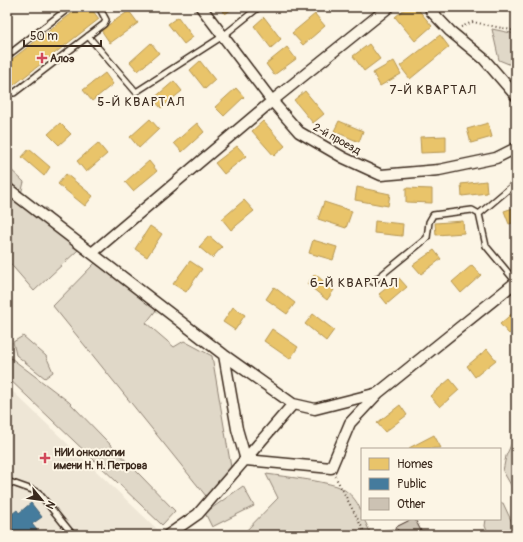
<svg xmlns="http://www.w3.org/2000/svg" width="523" height="542" font-family="Pangolin,sans-serif">
<rect width="100%" height="100%" fill="#fcf5e5"/>
<filter id="ink" filterUnits="userSpaceOnUse"><feTurbulence type="fractalNoise" baseFrequency=".025" numOctaves="2"/><feDisplacementMap in="SourceGraphic" scale="8" xChannelSelector="R" yChannelSelector="G"/><feConvolveMatrix kernelMatrix="1 2 1 2 8 2 1 2 1" color-interpolation-filters="sRGB"/></filter>
<g filter="url(#ink)">
<path fill="#eee6d6" d="M7,386L158,530L151,535H7Z"/>
<path fill="#e0d8c8" stroke="#8e8173" d="M492,29L516,34V67L499,60Z
M7,166L24,182L21,194L35,209L46,208L78,250L34,291L7,260Z
M95,263L157,309L146,323L174,347L184,341L212,356L232,473L206,496L53,306Z
M23,336L46,356L53,372L45,378L16,355L13,342Z
M7,355L69,402L175,511L162,525L7,377Z
M516,434V494L503,471L506,456Z
M266,474C288,477 317,480 337,486C350,491 362,505 362,519H364L370,532L394,529L397,535H242L278,498Z
M243,486L254,506L212,527L205,513Z
M500,503H503L516,531V535H489L485,526L486,519H500Z"/>
<path fill="#e9c46a" stroke="#b59653" d="M80,7H90L99,19L10,88L7,83V63Z
M220,7H235L225,14Z
M336,7H346L340,12Z
M407,7H416L432,26L415,41L395,17Z
M129,11L138,23L110,43L101,30Z
M315,14L325,26L303,45L292,33Z
M178,17L193,37L184,44L168,24Z
M264,17L281,39L271,48L254,26Z
M440,35L449,47L410,79L400,66Z
M151,43L159,53L138,71L130,62Z
M369,44L380,59L364,71L353,56Z
M287,47L296,59L274,75L266,64Z
M200,61L215,80L205,89L190,70Z
M394,61L401,74L380,86L373,73Z
M105,73L113,84L92,101L83,90Z
M174,81L182,91L161,108L153,99Z
M236,88L244,97L224,116L215,107Z
M305,91L324,114L313,123L294,100Z
M150,119L159,129L139,148L130,137Z
M263,121L285,146L274,156L252,131Z
M339,121L363,131L359,142L334,131Z
M60,123L71,134L59,145L48,134Z
M197,123L204,132L182,152L174,143Z
M488,123L492,137L471,143L467,129Z
M7,133L11,136L7,141Z
M446,136V152L421,153L420,137Z
M98,143L107,154L86,172L77,161Z
M237,146L246,156L224,174L215,163Z
M29,149L50,167L44,176L22,157Z
M149,161L157,171L133,191L125,182Z
M66,174L93,196L85,206L58,184Z
M486,181L487,193L462,196L461,184Z
M357,187L390,194L388,206L355,200Z
M406,188L432,189V203L406,202Z
M244,200L254,211L231,230L222,219Z
M324,202L352,211L346,228L318,219Z
M516,207V222L509,224L504,211Z
M375,221L403,224L402,236L374,233Z
M463,221L464,233L436,235L435,223Z
M150,226L162,234L147,257L135,249Z
M209,236L222,247L212,258L199,247Z
M313,240L337,247L333,260L309,253Z
M434,250L441,259L421,274L413,265Z
M190,261L202,269L186,292L173,284Z
M472,265L481,275L461,293L452,282Z
M315,274L334,290L327,300L307,284Z
M399,278L407,287L387,304L379,294Z
M274,287L295,303L287,314L266,299Z
M233,307L245,315L235,330L223,322Z
M516,310V328L509,334L500,324Z
M313,314L334,330L326,341L305,324Z
M272,329L298,347L290,359L264,341Z
M487,349L496,360L475,377L467,366Z
M516,373V383L513,375Z
M450,379L459,390L440,407L430,396Z
M400,405L407,415L385,432L377,423Z
M434,435L441,448L410,449L409,448Z"/>
<path fill="#457b9d" stroke="#426377" d="M31,503L42,517L32,524L41,535H12L9,531L7,533V518L17,510L19,513Z
M52,531L55,535H47Z"/>
<path fill="#ccc2b3" stroke="#3b2a1e" d="M412,519H415L423,535H400L396,527Z"/>
<g fill="none" stroke-linecap="round" stroke-linejoin="round">
<g stroke="#3b2a1e" stroke-width="8">
<path id="service" d="M88,36L136,92L223,36L259,7
M7,56L70,7
M7,92L14,93L104,24L106,20L99,7
M516,180L511,187L479,214L486,246L516,282
M373,282L427,238L429,222L433,215L472,210L479,214
M7,481L38,492L73,535"/>
</g>
<g stroke="#3b2a1e" stroke-width="13">
<path id="minor" d="M201,7L272,101L299,132L344,158L381,175L439,170L496,158L516,148
M431,7V11L450,31L484,59L516,96
M7,188L224,355L293,404L315,409L378,393
M92,253L272,101L389,7
M224,355L237,429L246,460
M246,460L331,468L350,423L378,393L516,282
M168,535L198,514L293,404"/>
</g>
<path stroke="#3b2a1e" stroke-width="2" stroke-dasharray="1 3" stroke-linecap="butt" d="M461,27L473,22L516,31
M335,476L366,535"/>
<use href="#service" stroke="#fcf5e5" stroke-width="5"/>
<use href="#minor" stroke="#fcf5e5" stroke-width="10"/>
</g>
</g>
<g fill="#d1495b" stroke="#fcf5e5" stroke-width="1.5">
<path d="M40 52h4v4h4v4h-4v4h-4v-4h-4v-4h4z"/>
<path d="M43 452h4v4h4v4h-4v4h-4v-4h-4v-4h4z"/>
</g>
<g text-anchor="middle" dominant-baseline="central" stroke-width="4" stroke-linejoin="round" paint-order="stroke">
<g font-size="11" font-weight="bold" fill="#3b2a1e" stroke="#fcf5e5" text-anchor="start">
<text x="50" y="58">Алоэ</text>
<text x="54" y="452">НИИ онкологии<tspan x="54" dy="13">имени Н. Н. Петрова</tspan></text>
</g>
<g font-size="11" fill="#3b2a1e" stroke="#fcf5e5">
<text transform="translate(337 139) rotate(29)">2-й проезд</text>
</g>
<g font-size="13" letter-spacing="1" fill="#3b2a1e" stroke="#fcf5e5">
<text x="433" y="90">7-Й КВАРТАЛ</text>
<text x="141" y="102">5-Й КВАРТАЛ</text>
<text x="354" y="283">6-Й КВАРТАЛ</text>
</g>
</g>
<rect width="523" height="542" fill="none" stroke="#fcf5e5" stroke-width="24"/>
<rect x="12" y="12" width="499" height="518" fill="none" stroke="#3b2a1e" stroke-width="1.5" filter="url(#ink)"/>
<rect x="361" y="448" width="140" height="72" fill="#fcf5e5" stroke="#afa495"/>
<rect x="369" y="458" width="20" height="12" fill="#e9c46a" stroke="#afa495"/>
<text x="397" y="468" font-size="12" fill="#3b2a1e">Homes</text>
<rect x="369" y="478" width="20" height="12" fill="#457b9d" stroke="#afa495"/>
<text x="397" y="488" font-size="12" fill="#3b2a1e">Public</text>
<rect x="369" y="498" width="20" height="12" fill="#ccc2b3" stroke="#afa495"/>
<text x="397" y="508" font-size="12" fill="#3b2a1e">Other</text>
<g transform="translate(42 500) rotate(119)" stroke="#fcf5e5" stroke-width="3" paint-order="stroke">
<path d="M0-3L7 15L0 10L-7 15Z" fill="#3b2a1e"/>
<text y="-6" font-size="11" font-weight="bold" text-anchor="middle" fill="#3b2a1e">N</text>
</g>
<path d="M24 40v6h77v-6" fill="none" stroke="#3b2a1e" stroke-width="2"/>
<text x="30" y="40" font-size="12" fill="#3b2a1e" stroke="#fcf5e5" stroke-width="3" paint-order="stroke">50 m</text>
</svg>
